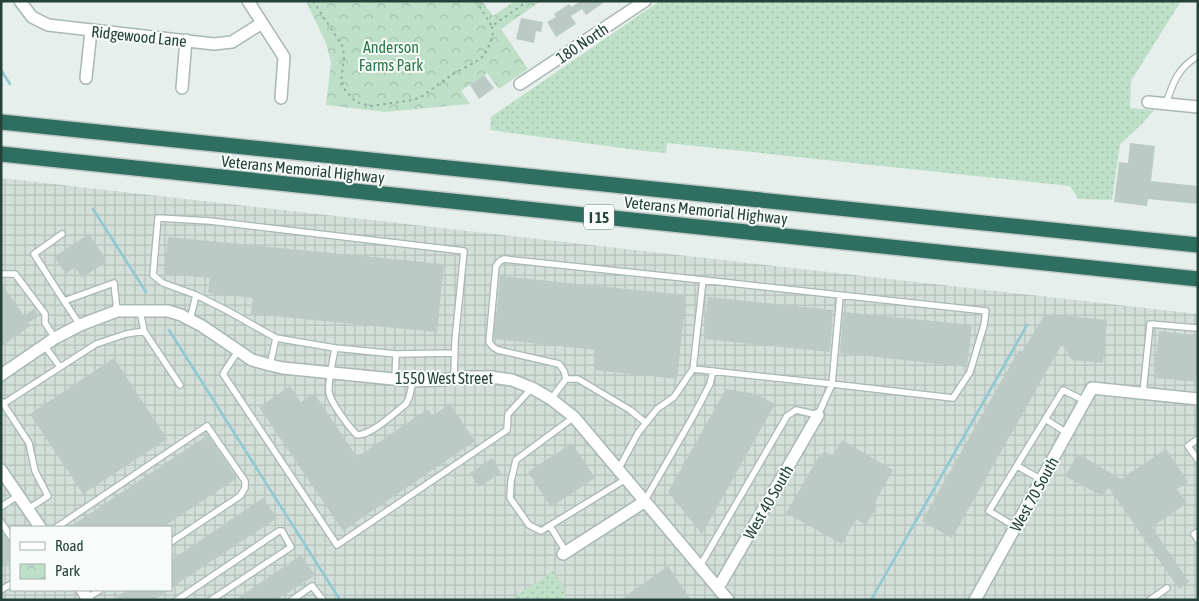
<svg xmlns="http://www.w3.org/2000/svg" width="1199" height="601" font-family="'Asap Condensed',sans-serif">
<defs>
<pattern id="industrial-grid" width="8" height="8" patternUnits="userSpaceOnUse" patternTransform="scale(1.25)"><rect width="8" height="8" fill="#d4dfda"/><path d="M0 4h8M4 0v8" fill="none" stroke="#b6c1bc"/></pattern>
<pattern id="grass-dots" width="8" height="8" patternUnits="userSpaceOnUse" patternTransform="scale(1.25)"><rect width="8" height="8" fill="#bfe0c8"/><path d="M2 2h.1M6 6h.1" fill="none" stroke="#a4c1ad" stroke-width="1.8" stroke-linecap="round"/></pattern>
<pattern id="park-crowns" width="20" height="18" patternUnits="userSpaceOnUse" patternTransform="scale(1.25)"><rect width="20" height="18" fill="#bfe0c8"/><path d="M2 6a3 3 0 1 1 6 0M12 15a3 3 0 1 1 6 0" fill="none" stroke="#a4c1ad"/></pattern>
</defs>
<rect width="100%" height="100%" fill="#e6efeb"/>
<path fill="url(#industrial-grid)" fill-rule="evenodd" d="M1,178L1198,314V600H1ZM11,527H171V590H11Z"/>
<path fill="url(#grass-dots)" d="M660,1H1181L1131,81L1130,108L1154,110L1142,124L1120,144L1112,200L1078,199L1070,186L667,143L666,153L644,151L490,130L491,117Z
M553,571L564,586L566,600H510Z"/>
<path fill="url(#park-crowns)" d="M306,1H482L493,16L515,1H541L501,29L528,69L499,89L487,73L461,91L470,104L385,112L326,105L331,62L326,43Z"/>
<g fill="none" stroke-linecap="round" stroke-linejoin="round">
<path stroke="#8ec9d4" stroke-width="2.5" d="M1,70L10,84
M93,209L146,292
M169,330L340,600
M871,600L1027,325"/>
</g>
<path fill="#bbcac4" d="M577,1H606L586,15L582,9L571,16L576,24L556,37L547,22L556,17L554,14L569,4L571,7L578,3Z
M521,18L543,22L541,32L536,31L534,43L516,39Z
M484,75L494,88L479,99L470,85Z
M1130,143L1155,146L1151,181L1198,186V204L1148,199L1147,206L1114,202L1119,162L1128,163Z
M89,234L107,261L82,278L75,267L66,274L54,257Z
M168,237L444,264L437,332L251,314L253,298L208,293L210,278L164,274Z
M500,276L686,295L677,379L594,370L596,350L494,339Z
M1,283L24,316L34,309L39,316L28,323L30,326L1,347Z
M708,297L833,310L830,352L704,339Z
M843,312L972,325L967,367L840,353Z
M1045,314L1107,320L1103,363L1072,360L1062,344L952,538L922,521L1019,350L1022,352Z
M1159,331L1198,336V382L1154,378Z
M114,358L167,439L83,494L30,414Z
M290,386L301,402L314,393L357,457L428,409L432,416L450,404L475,441L343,531L259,407Z
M726,389L756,394L775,404L702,534L668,492Z
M208,435L237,478L163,527H70Z
M842,440L893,470L874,504L877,506L866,525L856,519L842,544L786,513L819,456L821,457L824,451L833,456Z
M572,443L595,478L551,507L528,472Z
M1166,449L1188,482L1177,489L1187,503L1152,527L1189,582L1179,589L1109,488L1102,496L1065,476L1078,454L1121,479Z
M492,458L501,473L479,487L470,473Z
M263,498L277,518L171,588V560Z
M1,531L11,543V561L1,568Z
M301,555L315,575L277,600H235Z
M668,566L691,600H620Z
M127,590H169L154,600H112Z"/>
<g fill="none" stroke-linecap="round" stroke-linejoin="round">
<g stroke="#a8b8b2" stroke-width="8">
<path id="service" d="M1166,104C1173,82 1178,68 1198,56
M62,234L34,254L64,301L114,283L117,311
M1,274H15L45,314V323L55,338
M196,295L228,311L276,338L270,365
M64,301L80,325
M190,320L196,295L163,283L153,275L158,218L210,221L464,251L455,341L454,379
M144,331L180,385
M276,338L335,348C333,361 328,379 329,392C330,402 349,427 357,435C372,435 394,413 406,404L409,398L413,381
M44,345L60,367
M335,348L396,354L395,379
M238,351L223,374L337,545L507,430L508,414L532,388
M396,354L455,353
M566,379L564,371L559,364L498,350L493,347L489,342L496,266L500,261L504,259L703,280
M1143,393L1150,324L1197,328
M551,399L566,379H578L630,410L646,423
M2,402L29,443L35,471L48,496L28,509
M3,404L96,344L126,334L144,331L140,311
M574,417L516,460L511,481L510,498L529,525L541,531L626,479
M1045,419L1067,433
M1198,439L1188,446L1198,460
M1017,466L1042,480
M618,470L638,433L657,409L674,397L693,369
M644,502L695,413L710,384L713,371
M1,507L19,495
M1,522L11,537
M550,526L566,552
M57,527L207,426L245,481V488L240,496L171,542
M1016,527L989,511L1063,390L1085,401
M1198,532L1194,534L1198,540
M700,566L787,416L796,410L818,415L832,384L693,369L703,280L986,311L984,325L970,372L953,398L832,384L840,296
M1,590L11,584
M87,598L100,590
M177,600L279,531H282L291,547L211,600
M292,600L312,586L323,600
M1150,600L1167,588"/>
</g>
<g stroke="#a8b8b2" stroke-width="14">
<path id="minor" d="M20,1L32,17L48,25L214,44L232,42L262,23
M248,1L284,57L281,98
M86,78L91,31
M520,84L645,1
M182,88L186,40
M1148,102L1198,107
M1,375L55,338L80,325L117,311H168L181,315L202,326L252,360L270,365L283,368L413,381L442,380L464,377H491L512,380L532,388L551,399L574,417L728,600
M1,470L40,527
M563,554L644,502
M718,588L818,415
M82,590L88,600
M975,600L1092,388L1198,399"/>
</g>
<g stroke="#c2cac8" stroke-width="18">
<path id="motorway" d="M1,122L1198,245
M1,154L1198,279"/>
</g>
<path stroke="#86b3a5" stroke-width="2" stroke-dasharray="2.5 4" stroke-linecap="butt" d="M313,1L343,47L344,59L341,80L345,90L356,102L371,106L413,100L421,97L453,74L479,60L485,54L493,37L492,26
M476,1L492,26L528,1"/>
<use href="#service" stroke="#fff" stroke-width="5.5"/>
<use href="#minor" stroke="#fff" stroke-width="11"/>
<use href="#motorway" stroke="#2f6f62" stroke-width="15"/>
</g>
<g text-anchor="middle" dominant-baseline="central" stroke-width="4" stroke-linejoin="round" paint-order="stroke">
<rect fill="#f7fbf9" stroke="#637a73" stroke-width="1" x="584" y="204.5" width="30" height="25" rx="4"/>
<g font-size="15" font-weight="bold" fill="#24423a">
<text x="599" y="217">I 15</text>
</g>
<g font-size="16" fill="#24423a" stroke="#f7fbf9">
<text transform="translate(139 36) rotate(6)">Ridgewood Lane</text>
<text transform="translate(582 43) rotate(-34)">180 North</text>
<text transform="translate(303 169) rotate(6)">Veterans Memorial Highway</text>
<text transform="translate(706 210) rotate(6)">Veterans Memorial Highway</text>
<text x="444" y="378">1550 West Street</text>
<text transform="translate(1034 494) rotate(-61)">West 70 South</text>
<text transform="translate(768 502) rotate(-60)">West 40 South</text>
</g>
<g font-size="16" fill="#2d7a4b" stroke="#f7fbf9">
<text x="391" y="47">Anderson<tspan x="391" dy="18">Farms Park</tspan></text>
</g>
</g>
<rect width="1199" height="601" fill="none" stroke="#24423a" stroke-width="5"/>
<rect x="10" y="526" width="162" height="65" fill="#f7fbf9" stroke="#a3b1ad"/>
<rect x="20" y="542" width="25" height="8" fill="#ffffff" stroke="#a3b1ad"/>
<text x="55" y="551" font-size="15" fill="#24423a">Road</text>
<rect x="20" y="564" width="25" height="15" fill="url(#park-crowns)" stroke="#a3b1ad"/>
<text x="55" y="576" font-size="15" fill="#24423a">Park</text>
</svg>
